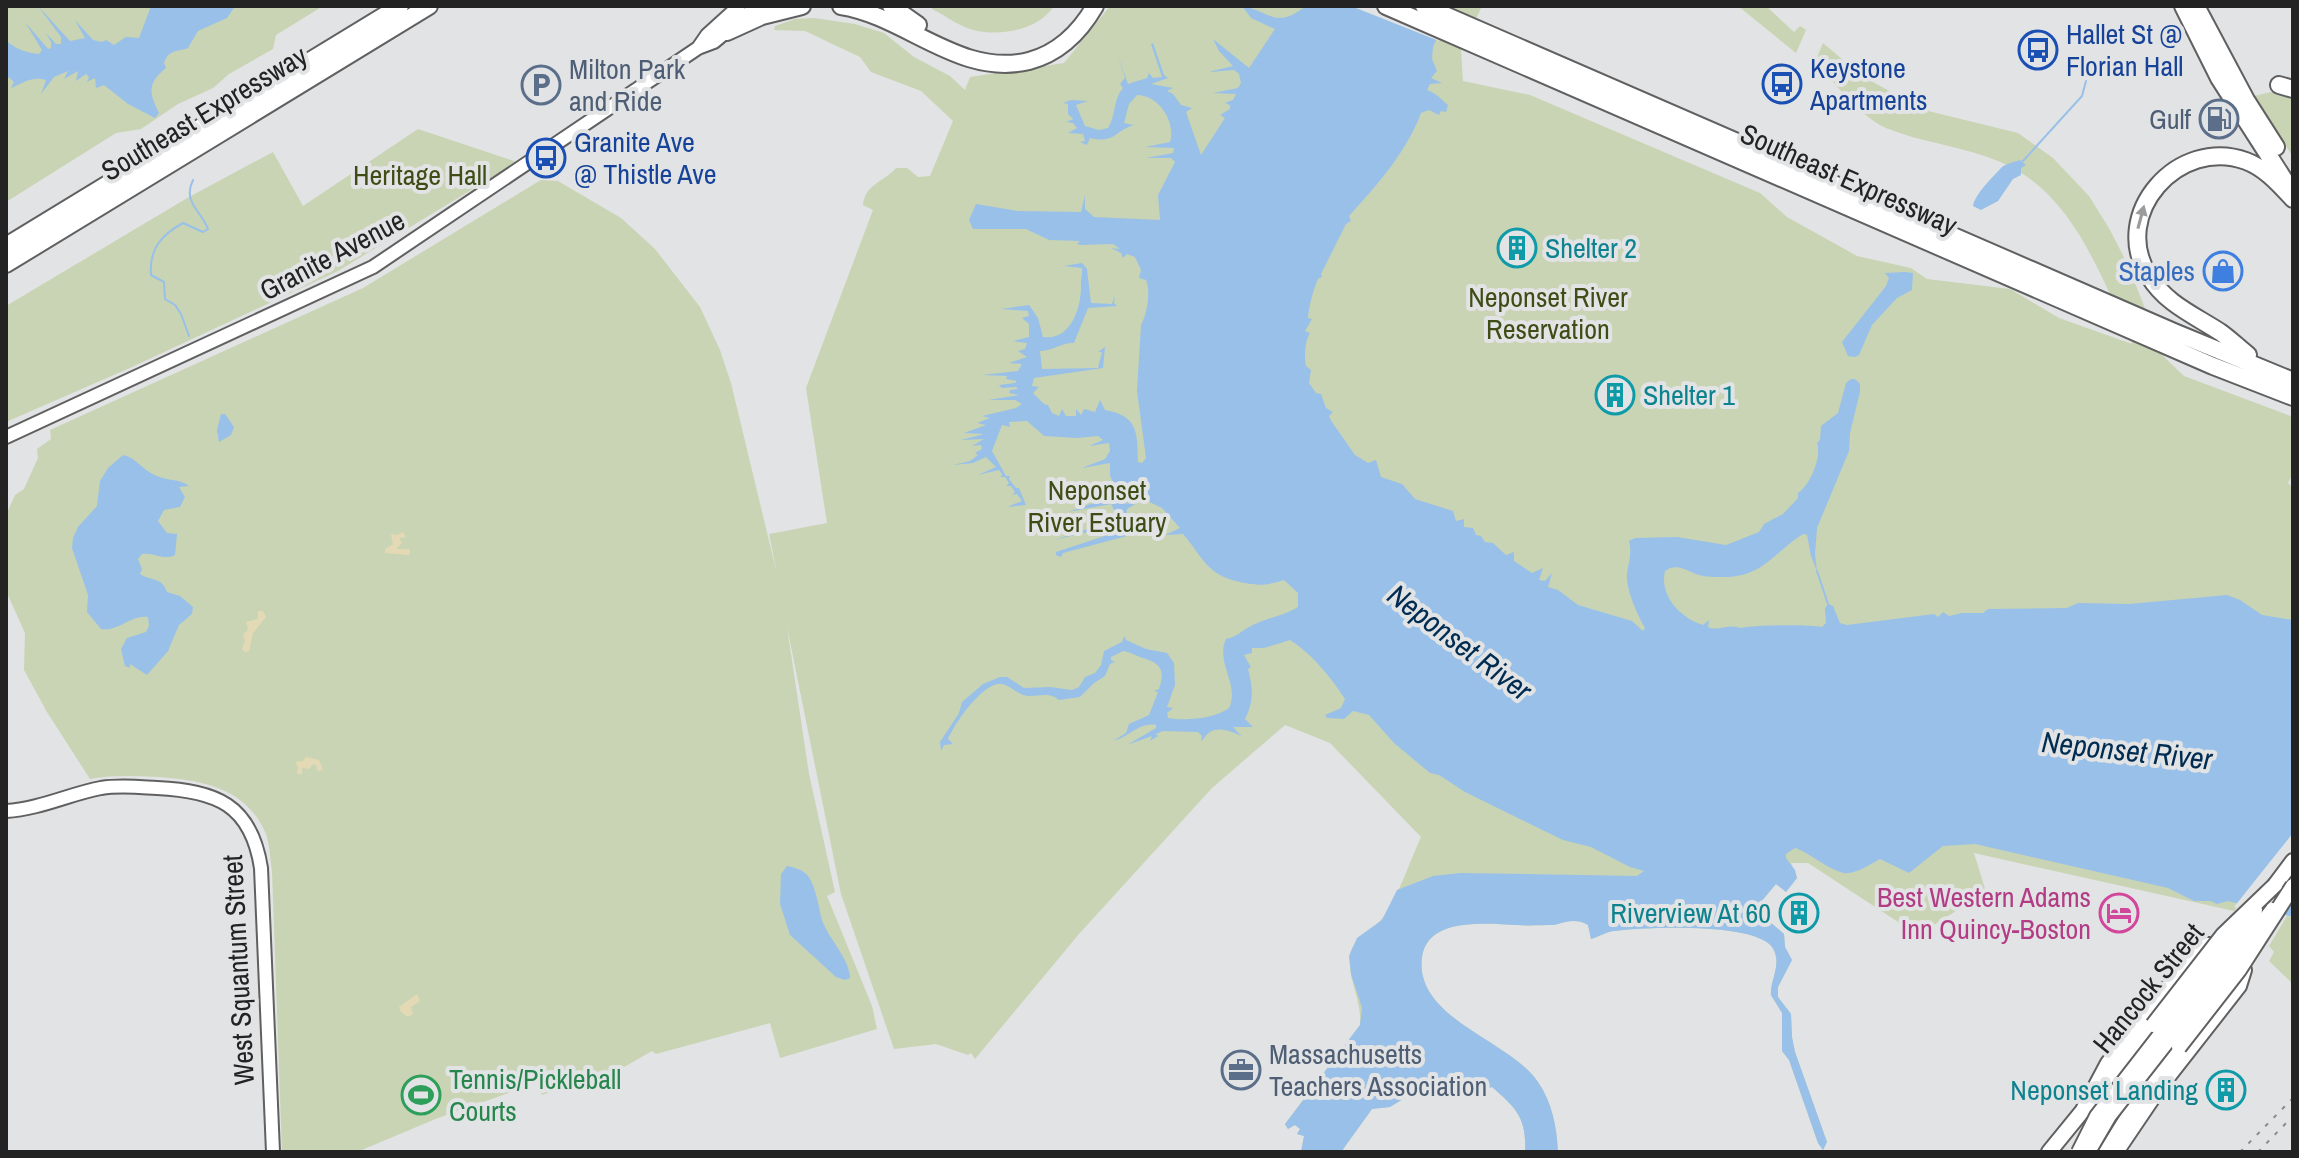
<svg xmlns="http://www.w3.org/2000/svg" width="2299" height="1158" font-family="'Archivo Narrow',sans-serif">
<rect width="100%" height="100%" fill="#e2e3e4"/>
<path fill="#c9d4b4" d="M6,6H323L276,35L273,49L229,74L213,88L178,104L141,129L116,133L6,202Z
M932,6H1054C1039,29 1004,36 978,31C963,29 946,16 932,9Z
M1110,6H1482L1461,50L1463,81L1530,95L1760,193L1787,217L1857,256L1911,268L1927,279L2010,289L2059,318L2132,344C2127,327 2118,310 2110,294C2085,240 2056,184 1998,161C1963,146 1922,143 1886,128C1862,118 1831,81 1816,60L1823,43L1862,76L1924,110L2018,133L2053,158L2089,196L2110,230L2128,265L2164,357L2184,376L2293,417V474L2288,483L2293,488V828L2234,911L1974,853L1986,892L1918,935L1808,863H1791L1797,878L1786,892L1776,884L1755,909L1784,934L1785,947L1792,960L1778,987V997L1791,1014L1792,1037L1795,1052L1827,1142L1823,1150L1818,1143L1789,1060L1782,1051V1013L1771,995C1770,979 1783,963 1772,947C1754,922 1644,927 1614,931C1605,932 1599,937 1591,939L1588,925C1575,918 1567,922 1554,925C1542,925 1529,926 1517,925C1488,924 1428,916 1422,957C1414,1019 1510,1040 1538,1082C1552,1102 1557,1128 1558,1152H1525C1527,1118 1516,1108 1492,1087L1470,1095L1428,1091L1403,1099L1390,1107L1372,1109L1341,1152H1301L1304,1136L1297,1134L1300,1129L1295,1125L1288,1129L1285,1124L1360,1025C1362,999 1348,982 1350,958C1351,936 1373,932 1384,916C1400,893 1409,863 1421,837L1330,743L1285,725L1212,788L1079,934L975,1059L971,1053L968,1055L936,1044L894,1049L841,894L787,627L809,774L835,892L827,896L872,1006L877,1029L780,1058L770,1023L656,1054L652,1051L624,1067L542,1095L537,1083L438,1118L357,1152H282L272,871C270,859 270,846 266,834C247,788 202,780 158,777C135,776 112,775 90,779L47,712L24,670L25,633L6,591V515L15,495L24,489L38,458L37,449L51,439L50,430L363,288L541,180L558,181L621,218L655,249L700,307L720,350L731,383L777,574L769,534L827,523L806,388L873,210L863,205C865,184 884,182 896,168H907L918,177L930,176L953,121L921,91L871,72L860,57L805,31L774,30L775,26L795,19L814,18L855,24L884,33L914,57L950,76L965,90L970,77L1064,63Z
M1738,6H1766L1794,32L1800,26L1806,30L1796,53Z
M2271,92L2293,97V157L2254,96Z
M418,129L517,162L338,271L132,367L6,422V306L189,197L273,152L303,206Z
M2287,916L2293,917V984L2269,961L2274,952L2269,946Z"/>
<path fill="#e3dab5" d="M403,532L406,537L399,538L402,543L396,549H410L409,555L385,553V549L393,544L391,534L397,535Z
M258,611H263L266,617L253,633L249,651L245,652L242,649L245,641L243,635L248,630L246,622L258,619Z
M306,757L319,760L323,770L317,771V766L313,764L309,769L302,768V774H297L298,767L295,762L303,761Z
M417,994L420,1001L411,1007L413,1014L408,1017L401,1012L399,1007Z"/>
<path fill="#98c0e8" d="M38,6L70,41L85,38L75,20L93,40L102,42L106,40L114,45L126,37L139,38L151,6H233L234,8L227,18L198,31L188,48C177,52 169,49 164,63L166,68C147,83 149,93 159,113L155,118L128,104L104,85L96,88L95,78L87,82L89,77L86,74L76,81L78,71L64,79L68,71L54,77L41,94L46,80C31,76 24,83 11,88L14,82L6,75V40C14,49 28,53 39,54L42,50L25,22L48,49L51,48V42L46,33L56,44H61V37Z
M1242,6C1270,11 1275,30 1306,6H1451L1433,47L1432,59L1437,71L1431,78L1442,83L1430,84L1427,90C1436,93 1440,98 1448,105L1446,112L1441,111L1439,115L1429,110L1421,113C1406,153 1377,185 1349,216L1351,221L1346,224L1321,274L1322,277L1318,279C1313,291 1309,305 1308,318L1312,319L1305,331L1310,333C1305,340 1304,358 1306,366L1311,370L1309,383L1316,393L1321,394L1326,408L1333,412L1329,416L1332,422L1355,455L1368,463L1376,460L1381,477L1402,484L1415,499L1453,511L1456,521L1464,519V527L1473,528L1476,535L1481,536L1485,542L1493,543L1506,555L1514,552V561L1532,573L1543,568L1539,580L1545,581L1552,573L1548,587L1558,590L1578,605L1632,621L1643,631L1645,628C1638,616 1625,588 1627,573C1629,561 1632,553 1629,541L1635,538L1677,537L1726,545L1759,532L1764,524L1783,514L1798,498V493C1810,485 1822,457 1817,443L1820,440L1821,426L1838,413L1846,383L1851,379H1855L1860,384V392L1850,433L1849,451L1817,528L1815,554L1817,571L1811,556L1807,535L1803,534C1773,553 1763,577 1724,577C1716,577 1706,577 1699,575C1687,572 1678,562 1665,571C1659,596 1681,618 1703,625L1709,620L1708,627C1718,632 1729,623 1740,628C1753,625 1809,624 1822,627L1826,623L1825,608L1828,604L1833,606L1840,623L1847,625L1934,614L1938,617L1943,612L1949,616L1962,613H1983L1988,609L2067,608L2078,603L2129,604L2227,595L2240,600L2262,615L2293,620V917L2228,901L2217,904L2211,901H2194L2168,888L1975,844L1943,846L1909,873L1880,859C1871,864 1859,872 1849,873C1834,875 1811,853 1795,848L1786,854V858L1795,870L1797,878L1786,892L1776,884L1755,909L1784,934L1785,947L1792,960L1778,987V997L1791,1014L1792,1037L1795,1052L1827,1142L1823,1150L1818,1143L1789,1060L1782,1051V1013L1771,995C1770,979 1783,963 1772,947C1754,922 1644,927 1614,931C1605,932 1599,937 1591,939L1588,925C1575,918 1567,922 1554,925C1542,925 1529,926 1517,925C1488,924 1428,916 1422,957C1414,1019 1510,1040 1538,1082C1552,1102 1557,1128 1558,1152H1525C1527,1118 1516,1108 1492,1087L1470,1095L1428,1091L1403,1099L1390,1107L1372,1109L1341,1152H1301L1304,1136L1297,1134L1300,1129L1295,1125L1288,1129L1285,1124L1360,1025L1362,1008L1351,974L1349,956L1357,938L1382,920L1397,890L1433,876L1460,873L1637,876L1644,871L1630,867L1591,847L1563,840L1465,792L1439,775L1430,773L1394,743L1369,715L1353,711L1344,719L1327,718L1325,715L1341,708L1345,699C1330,676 1312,654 1290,640L1264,648H1252V653L1244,655L1251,667L1248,669C1253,688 1254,701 1245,719L1253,727H1233L1242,737C1235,732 1219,726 1210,732C1206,734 1204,739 1201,742L1202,736L1198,732L1163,731L1156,734L1158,736L1150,741L1152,736L1127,745L1156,728V725C1139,722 1130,737 1113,741L1126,733L1129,724L1149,715L1158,692L1154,691L1159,689C1165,671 1162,664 1143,658C1136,656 1131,652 1123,651L1111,657V660L1115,662L1110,664L1105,676L1094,683L1080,697L1059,700C1050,692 1041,696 1029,696C1018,696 1012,686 1002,684C983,681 954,725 948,739L953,744L944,745L941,751L940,742L959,713L962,702L983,684L1000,677H1007L1024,688L1050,687L1072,690L1079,687L1085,677L1095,673L1101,665L1104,651L1122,642L1124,636L1126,640L1146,649L1167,653L1174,663L1175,685L1167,707L1173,708L1167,713L1168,718C1186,721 1214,719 1229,708C1240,684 1215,663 1226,639C1237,637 1245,628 1255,624C1269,617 1284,616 1298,607V593L1284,580C1264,586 1260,586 1240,582C1206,575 1203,557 1183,534L1165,535L1180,528L1162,508L1141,498L1125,504L1137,503L1127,509L1126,517L1131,527L1139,529L1138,533L1063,553L1061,557L1056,555V552L1126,529L1124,525H1116L1054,540L1119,519L1111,504L1068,512L1119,494L1110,476V463L1082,468L1105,459L1110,451L1109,443L1089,446L1103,440L1098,436L1077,438L1044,436L1027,421L1009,422L1010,427L1002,425L992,451L1006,476H1010L1009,479L1016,488H1019L1026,505L1007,507L1022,501L1017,494L1012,495L1015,492L1011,486H1006L1009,483L1005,477H1001L1002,474L999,470L978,475L996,467L986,457L973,463L953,465L970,461L978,455L975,453L982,449L981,445L972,446L984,439L961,440L984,434L964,433L986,425L977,423L990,418L982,416L1016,408L1022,404L1015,400H988L1019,395L1009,393L1010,390L1018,389L1016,387L1002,388L999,385L1015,383L1017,381L1006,379L1007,376L982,375L1018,371L1022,364L1009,363L1027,357L1018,351L1025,349L1027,343L1013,341L1029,337V324L1022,318L1029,316L1028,311L1001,309L1029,305L1038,318L1043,337C1070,341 1081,309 1081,287C1080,280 1083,275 1082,268L1064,266L1082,263L1087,269L1091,303L1112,304L1115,296L1114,303L1117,306L1088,308L1074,343C1063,342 1052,351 1040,351L1042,369L1098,368L1102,352H1098L1105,347L1103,368L1034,378L1032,386L1039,387L1033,393L1044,404L1048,405L1052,413L1059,416L1062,409L1066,416H1076V409L1081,415L1084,409L1095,412L1100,400L1105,410C1139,416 1137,433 1138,462L1142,463L1146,458L1137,391L1141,325C1147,314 1151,292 1146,280L1139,278L1141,270L1135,257L1127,254L1123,258L1121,253L1111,248L1120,249L1113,244L1081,245L1077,244L1080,241L1049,240L1026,229H973L969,220L976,204L1018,211L1081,212L1085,195V209L1094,217L1160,220L1158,195L1175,162L1171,158H1146L1173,153L1174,148L1145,147L1170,142C1176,122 1159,95 1137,95L1129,104L1124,123L1134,125C1114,131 1115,144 1090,138L1087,145L1080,142L1085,141L1083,134L1068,133L1077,128L1073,123L1066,122L1073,119L1068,114V104L1063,103L1071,100L1088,101L1076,105L1085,126L1099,130L1108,128C1116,116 1113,99 1123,88L1120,84L1125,78L1118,56L1128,84L1147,78L1149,73L1153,78L1162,77L1151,44L1153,43L1164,75L1168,78L1151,84L1173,88L1167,91L1173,94L1181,105L1192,108L1186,112L1201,155L1225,118L1220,115L1230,109V105L1225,103L1233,100L1236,94L1213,93L1238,88L1241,83L1239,74L1234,70L1208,72L1233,66L1219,51L1213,39L1249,68L1275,29L1251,18Z
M2020,160L2026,165L2021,168V175L2013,179L1998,201L1981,210L1973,206C1975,194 1992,178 2001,168C2005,164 2014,162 2020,160Z
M1905,272L1913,273L1912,290L1897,298L1872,325L1859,355L1855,357L1848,356L1842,342L1886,286L1889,278L1885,273Z
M221,414H225L234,427L231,435L219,442L217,430Z
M123,455C137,458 143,471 157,476C168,481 181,479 189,486L179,487L185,497L180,507L164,510L158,521L167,533L177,534L175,555C162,561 155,552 142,554L138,559L142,569L140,574C151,581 162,577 167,592L180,596L193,607L192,614L179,625L168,651L147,675L130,664V668L125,666L121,649L127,638L146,632L149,626L148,617C129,615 120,632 101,629L87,612L88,595L72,548L73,538L78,527L97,506L100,481L108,468Z
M787,866C793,867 800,869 805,873C815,880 819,909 822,920C829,940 849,957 850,978L845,980L836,977L790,935L780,904L781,874Z"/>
<path fill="#e2e3e4" d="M1351,6H1455L1439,41Z
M2293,833V898L2279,918L2234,907Z"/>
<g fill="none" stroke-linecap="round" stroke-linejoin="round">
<path stroke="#98c0e8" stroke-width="2" d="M2023,161L2082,96L2086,81
M189,336L181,314L175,305L165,299L164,282L151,275C149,249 161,235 183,223L203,232L208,229C202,212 182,202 193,180
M1817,571L1828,604"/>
<g stroke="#606061" stroke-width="16">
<path id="secondary" d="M698,48L707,35L739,6
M6,437L373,267L698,48L714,42L757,6
M6,811C40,809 69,794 101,788C120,785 138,787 157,788C216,791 251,804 261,868L273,1152"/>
</g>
<g stroke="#606061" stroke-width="18">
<path id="primary" d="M2275,885L2293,861
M2102,1087L2153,1025
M2083,1110L2108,1063L2191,958L2206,945H2221
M2049,1152L2089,1103
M2106,1152L2134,1107L2179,1047
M2116,1152L2160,1087L2239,986L2244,970L2241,959"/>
</g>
<g stroke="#606061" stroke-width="20">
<path id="highway" d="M841,6C906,16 960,78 1029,61C1059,53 1080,32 1095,6
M891,6L918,25
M1386,6L2213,366L2293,397
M1424,6L2174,332L2293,381
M2183,6L2219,78L2285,181
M2196,6L2246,100L2276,147
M727,32L762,16L802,6
M2279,85L2293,89
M6,246L400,6
M6,264L429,6
M2248,355C2239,348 2230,339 2220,332C2194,315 2166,304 2149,276C2109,214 2179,136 2246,161C2265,168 2279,184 2293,199"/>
</g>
<use href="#secondary" stroke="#fff" stroke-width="12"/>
<use href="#primary" stroke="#fff" stroke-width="14"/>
<use href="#highway" stroke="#fff" stroke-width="16"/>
<path stroke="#8c8c8d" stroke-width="2" stroke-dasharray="4 8" stroke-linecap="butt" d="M2240,1152L2293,1098
M2258,1152L2293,1116"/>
<g stroke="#606061" stroke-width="16" stroke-linecap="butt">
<path id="secondary-bridge" d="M2078,1152L2096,1116L2256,910
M2089,1152L2110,1116L2272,909"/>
</g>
<g stroke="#606061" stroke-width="18" stroke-linecap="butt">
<path id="primary-bridge" d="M2153,1025L2223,935L2275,885
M2179,1047L2239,970L2293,886"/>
</g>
<use href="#secondary-bridge" stroke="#fff" stroke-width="12"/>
<use href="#primary-bridge" stroke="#fff" stroke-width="14"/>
</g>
<defs><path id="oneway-solid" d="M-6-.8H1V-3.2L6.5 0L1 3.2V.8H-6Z" transform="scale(2)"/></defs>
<use fill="#9c9c9c" href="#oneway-solid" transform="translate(2141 217) rotate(-75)"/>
<defs>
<g id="bus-ring" transform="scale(2)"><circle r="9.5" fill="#e2e3e4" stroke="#1a4fb4" stroke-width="1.5"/><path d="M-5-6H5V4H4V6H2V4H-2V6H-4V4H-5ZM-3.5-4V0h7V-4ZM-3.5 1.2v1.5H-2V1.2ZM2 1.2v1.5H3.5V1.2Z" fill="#1a4fb4"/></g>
<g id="parking-ring" transform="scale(2)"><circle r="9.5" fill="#e2e3e4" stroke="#5c6f8a" stroke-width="1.5"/><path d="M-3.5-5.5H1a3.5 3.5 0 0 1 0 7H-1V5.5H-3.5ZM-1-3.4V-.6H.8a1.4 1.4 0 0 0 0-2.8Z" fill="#5c6f8a"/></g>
<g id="fuel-ring" transform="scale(2)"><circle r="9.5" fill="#e2e3e4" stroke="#5c6f8a" stroke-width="1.5"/><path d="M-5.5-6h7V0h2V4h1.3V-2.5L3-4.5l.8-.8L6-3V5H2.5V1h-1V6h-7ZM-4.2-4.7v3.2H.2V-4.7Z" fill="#5c6f8a"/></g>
<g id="building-ring" transform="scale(2)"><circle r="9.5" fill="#e2e3e4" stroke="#0f9aa8" stroke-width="1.5"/><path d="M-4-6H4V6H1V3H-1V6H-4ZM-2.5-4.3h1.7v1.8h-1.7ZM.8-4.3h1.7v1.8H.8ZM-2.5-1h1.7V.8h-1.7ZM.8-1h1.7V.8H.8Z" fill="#0f9aa8"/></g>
<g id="shop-ring" transform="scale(2)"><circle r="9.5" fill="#e2e3e4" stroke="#3f7fe0" stroke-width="1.5"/><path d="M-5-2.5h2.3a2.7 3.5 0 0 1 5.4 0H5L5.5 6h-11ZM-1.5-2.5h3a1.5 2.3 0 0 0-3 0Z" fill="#3f7fe0"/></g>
<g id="hotel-ring" transform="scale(2)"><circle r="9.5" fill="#e2e3e4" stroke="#d1479c" stroke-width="1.5"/><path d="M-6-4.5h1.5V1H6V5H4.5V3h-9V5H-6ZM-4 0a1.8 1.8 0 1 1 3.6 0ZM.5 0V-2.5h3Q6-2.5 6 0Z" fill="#d1479c"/></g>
<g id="office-ring" transform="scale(2)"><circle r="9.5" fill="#e2e3e4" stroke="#5c6f8a" stroke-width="1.5"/><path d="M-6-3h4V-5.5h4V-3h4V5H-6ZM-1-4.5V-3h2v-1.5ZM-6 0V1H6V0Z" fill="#5c6f8a"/></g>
<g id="stadium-ring" transform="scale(2)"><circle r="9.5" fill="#e2e3e4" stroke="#2e9e5b" stroke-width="1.5"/><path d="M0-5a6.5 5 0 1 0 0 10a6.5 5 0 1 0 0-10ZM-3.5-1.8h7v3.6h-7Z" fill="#2e9e5b"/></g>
</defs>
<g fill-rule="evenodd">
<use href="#bus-ring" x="2038" y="50"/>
<use href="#bus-ring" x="1782" y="84"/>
<use href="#parking-ring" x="541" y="85"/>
<use href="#fuel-ring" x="2219" y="119"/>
<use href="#bus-ring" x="546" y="158"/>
<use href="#building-ring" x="1517" y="248"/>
<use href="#shop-ring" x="2223" y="271"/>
<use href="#building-ring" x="1615" y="395"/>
<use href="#building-ring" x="1799" y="913"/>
<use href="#hotel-ring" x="2119" y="913"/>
<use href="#office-ring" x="1241" y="1070"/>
<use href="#building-ring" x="2226" y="1090"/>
<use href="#stadium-ring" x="421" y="1095"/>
</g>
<g text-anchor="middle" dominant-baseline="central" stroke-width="8" stroke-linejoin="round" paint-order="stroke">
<g font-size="28" fill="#164399" stroke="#e2e3e4" text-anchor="start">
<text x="2066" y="34">Hallet St @<tspan x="2066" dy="32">Florian Hall</tspan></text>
<text x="1810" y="68">Keystone<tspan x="1810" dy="32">Apartments</tspan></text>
<text x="574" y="142">Granite Ave<tspan x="574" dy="32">@ Thistle Ave</tspan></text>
</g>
<g font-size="28" fill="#4e5e75" stroke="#e2e3e4" text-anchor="start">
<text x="569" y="69">Milton Park<tspan x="569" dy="32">and Ride</tspan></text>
<text x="2191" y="119" text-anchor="end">Gulf</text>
<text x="1269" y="1054">Massachusetts<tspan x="1269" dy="32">Teachers Association</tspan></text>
</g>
<g font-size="28" fill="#232324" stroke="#e2e3e4">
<text transform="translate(204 113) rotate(-31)">Southeast Expressway</text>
<text transform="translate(1849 179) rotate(24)">Southeast Expressway</text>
<text transform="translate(332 255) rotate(-28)">Granite Avenue</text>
<text transform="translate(238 970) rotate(-93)">West Squantum Street</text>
<text transform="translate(2148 988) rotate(-51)">Hancock Street</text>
</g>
<g font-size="28" fill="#3e4d15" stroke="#e2e3e4">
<text x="420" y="175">Heritage Hall</text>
<text x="1548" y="297">Neponset River<tspan x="1548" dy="32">Reservation</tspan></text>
<text x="1097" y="490">Neponset<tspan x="1097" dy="32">River Estuary</tspan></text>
</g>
<g font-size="28" fill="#0d838f" stroke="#e2e3e4" text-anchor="start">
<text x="1545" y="248">Shelter 2</text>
<text x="1643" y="395">Shelter 1</text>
<text x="1771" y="913" text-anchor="end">Riverview At 60</text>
<text x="2198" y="1090" text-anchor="end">Neponset Landing</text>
</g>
<g font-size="28" fill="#366cbe" stroke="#e2e3e4" text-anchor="end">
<text x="2195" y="271">Staples</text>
</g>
<g font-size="28" fill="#b23c85" stroke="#e2e3e4" text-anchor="end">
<text x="2091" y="897">Best Western Adams<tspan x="2091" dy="32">Inn Quincy-Boston</tspan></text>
</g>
<g font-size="28" fill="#27864d" stroke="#e2e3e4" text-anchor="start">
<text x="449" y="1079">Tennis/Pickleball<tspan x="449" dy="32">Courts</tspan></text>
</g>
<g font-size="30" font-style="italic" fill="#002c51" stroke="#e2e3e4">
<text transform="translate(1460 642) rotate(37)">Neponset River</text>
<text transform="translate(2127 750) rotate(6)">Neponset River</text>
</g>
</g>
<rect width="2299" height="1158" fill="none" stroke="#232324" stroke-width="16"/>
</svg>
